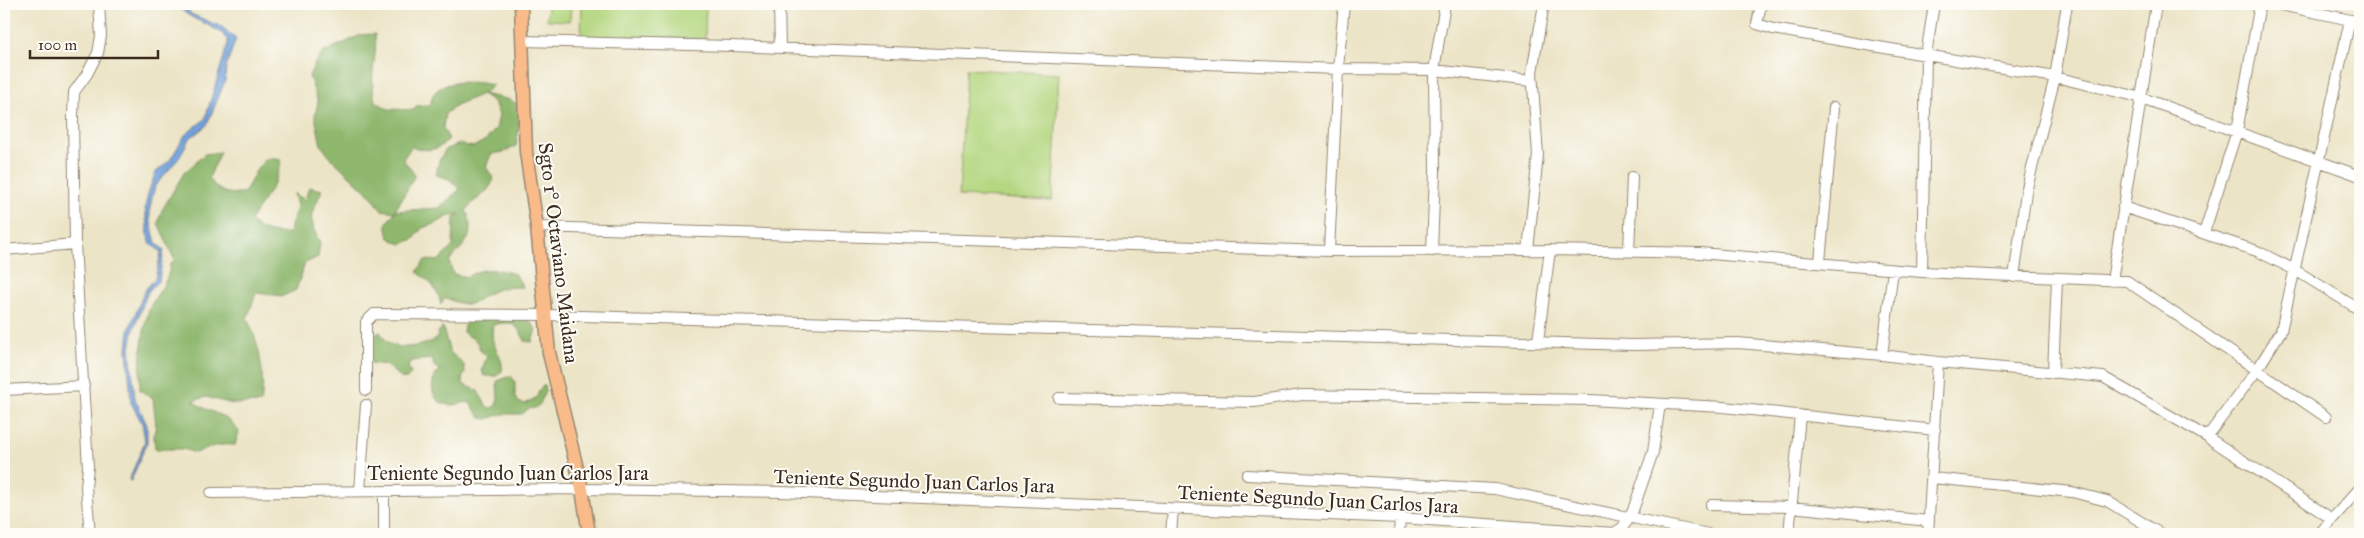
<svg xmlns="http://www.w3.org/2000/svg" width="2364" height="538" font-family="'IM FELL Great Primer',serif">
<rect width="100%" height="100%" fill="#fdfcf7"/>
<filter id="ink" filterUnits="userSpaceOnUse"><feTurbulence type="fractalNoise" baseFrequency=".02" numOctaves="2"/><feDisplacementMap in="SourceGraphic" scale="10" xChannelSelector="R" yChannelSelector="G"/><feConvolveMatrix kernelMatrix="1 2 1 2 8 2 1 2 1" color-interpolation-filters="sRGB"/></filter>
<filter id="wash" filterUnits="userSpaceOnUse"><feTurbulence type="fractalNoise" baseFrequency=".0096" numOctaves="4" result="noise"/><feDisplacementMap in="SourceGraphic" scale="20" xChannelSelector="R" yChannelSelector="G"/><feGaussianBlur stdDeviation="1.12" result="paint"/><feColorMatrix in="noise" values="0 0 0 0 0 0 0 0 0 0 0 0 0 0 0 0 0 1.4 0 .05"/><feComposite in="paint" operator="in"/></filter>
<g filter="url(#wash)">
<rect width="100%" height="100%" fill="#ece4c6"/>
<path fill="#b4d780" stroke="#78804f" d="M548,4H571L570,21L547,20Z
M582,4H706L705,39L581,36Z
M966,69L1059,74L1052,201L959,196Z"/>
<path fill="#8fb86e" stroke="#657146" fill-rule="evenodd" d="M375,34C378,59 368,72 375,101L388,109L414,110L416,106L431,105C430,77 475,81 493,85L483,94L510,100L523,107L516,146L504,152L491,154L486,167L494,179C486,197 478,195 466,210C477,236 466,242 449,261L453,274L467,277C484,266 497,269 515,274L523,287C515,287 504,287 496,290C469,301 478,311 445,298L441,304C437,288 430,281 417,272L425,260L438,261L453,246L454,218L460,214L447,217L435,224L422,228L414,239L401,244L389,238L386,224L395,212L381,210L373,198L329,156L321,145L315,116L318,102L309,76L315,63L324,52L361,35ZM482,94L494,102L499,115L496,129L486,140L473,147L460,144L446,149L439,161L436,175L449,179L460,189L439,208L395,211L415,175L403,159L411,147C429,151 436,152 449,139L443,128L445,114L456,105Z
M220,152L209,178C219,193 228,196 245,192L258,167L267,158L281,160C279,184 262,200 250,221C262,232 273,234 289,233L297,207L294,193L305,200L309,187L322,190L311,216L314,230L320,243L318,257L305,263L296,290L283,296L256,293L247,319C259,340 266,379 261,403L233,404L206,397L193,401C211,415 225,411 239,432L235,445C220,444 209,446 196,453L183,449H155L154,435L156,425L153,398L140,390C140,365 141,338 148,313C153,295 169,286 170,264L175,261L158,223L162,210L184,173L205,154Z
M498,317L527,318L536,329L532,342L525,341C517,324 512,320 493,325C488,347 504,353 502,371L497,376H484L482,370L487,356L480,350C478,338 471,339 463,332L464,325L469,320H484Z
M443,327C444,336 448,342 449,351L464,365L465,372L462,379L464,385L477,390L488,408L495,407L498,399L497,381L511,376L515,382V396L518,402L525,404L537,397L539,390L544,385L545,391L540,404L535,408L528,409L522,414H501L488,419L481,418L469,402C462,402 456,406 449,405C430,403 428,381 440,370L434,366L432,359L411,361L408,367L411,373L407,379L401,378L386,365L371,363C369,351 367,338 380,332C383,336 386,342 390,344C402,350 427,346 437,338L438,332Z"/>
<path fill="#72a1db" stroke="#56667c" d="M176,4H183L191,14L222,27L236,39L226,66L225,81L207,125L189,139L179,158L155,186L150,207V219L156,243L164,250L159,280L148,292L134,328L130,348L135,399L147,425V442L131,481L129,480L145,441L142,423L131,403L127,349L129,330L145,290L155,279L161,252L151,244L148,237L145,207L149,190L156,172L170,160L185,135L205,119L228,43V39C213,23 190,22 176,4Z"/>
</g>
<g filter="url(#ink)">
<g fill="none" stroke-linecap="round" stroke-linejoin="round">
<g stroke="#948772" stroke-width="12">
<path id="minor" d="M779,4L780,48
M1761,4L1757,24L1773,29L2055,77L2139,97L2360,176
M2276,4L2360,22
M522,41L732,46L1338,69L1434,70L1532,81
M2123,207L2257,251L2295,270L2360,310
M537,227L1329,251L1550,250L1700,253L1922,272L2127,281L2326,417
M2204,233L2237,131L2260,4
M4,250L75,244
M1528,250L1538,155L1532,72L1544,4
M1329,251L1338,69L1344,4
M1432,251L1435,172L1434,70L1445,4
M1629,251L1632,177
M1820,262L1834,107
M1922,272L1926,55L1934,4
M2014,277L2026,192L2055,77L2067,4
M2112,281L2156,4
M1538,341L1550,250
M1882,355L1893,270
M2053,373L2057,279
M4,390L84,386
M366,390V322L374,314L546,315L1634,345L1738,343L1882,355L1938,362L2103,377L2207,437L2332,519
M1059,398L1254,402L1302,395L1590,400L1723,407L1935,430
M2207,437L2257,370L2281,331L2350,20
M1247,475L1495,489L1708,534
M1932,478L2072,492L2107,501L2161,534
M360,491L366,405
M384,492V534
M211,493L582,489L781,492L1400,518L1614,533L1622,528L1631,516L1653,452L1660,404
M1711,505L1791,507L1929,521
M90,534L86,487L88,467L75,244L73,117L74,92L87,74L98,53L101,36L99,4
M1171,534L1173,509
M1399,534L1400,518
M1789,534L1800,415
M1928,534L1938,362
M2319,534L2360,488"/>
</g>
<g stroke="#948772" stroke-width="15">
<path id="major" d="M521,4L526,152L537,227L549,353L582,489L589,534"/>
</g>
<use href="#minor" stroke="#fff" stroke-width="10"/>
<use href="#major" stroke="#fabb8b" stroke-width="12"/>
</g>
</g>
<g text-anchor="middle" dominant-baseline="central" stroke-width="4" stroke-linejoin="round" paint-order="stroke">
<g font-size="20" fill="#3b2a1e" stroke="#fdfcf7">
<text transform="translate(559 253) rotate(83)">Sgto 1° Octaviano Maidana</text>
<text x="508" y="473">Teniente Segundo Juan Carlos Jara</text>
<text transform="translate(914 481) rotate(2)">Teniente Segundo Juan Carlos Jara</text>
<text transform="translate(1318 499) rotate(3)">Teniente Segundo Juan Carlos Jara</text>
</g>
</g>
<rect width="2364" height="538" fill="none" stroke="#fdfcf7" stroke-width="20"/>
<path d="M30 50v8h128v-8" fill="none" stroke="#3b2a1e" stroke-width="2.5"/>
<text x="38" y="50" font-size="15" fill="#3b2a1e" stroke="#fdfcf7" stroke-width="4" paint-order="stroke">100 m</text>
</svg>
